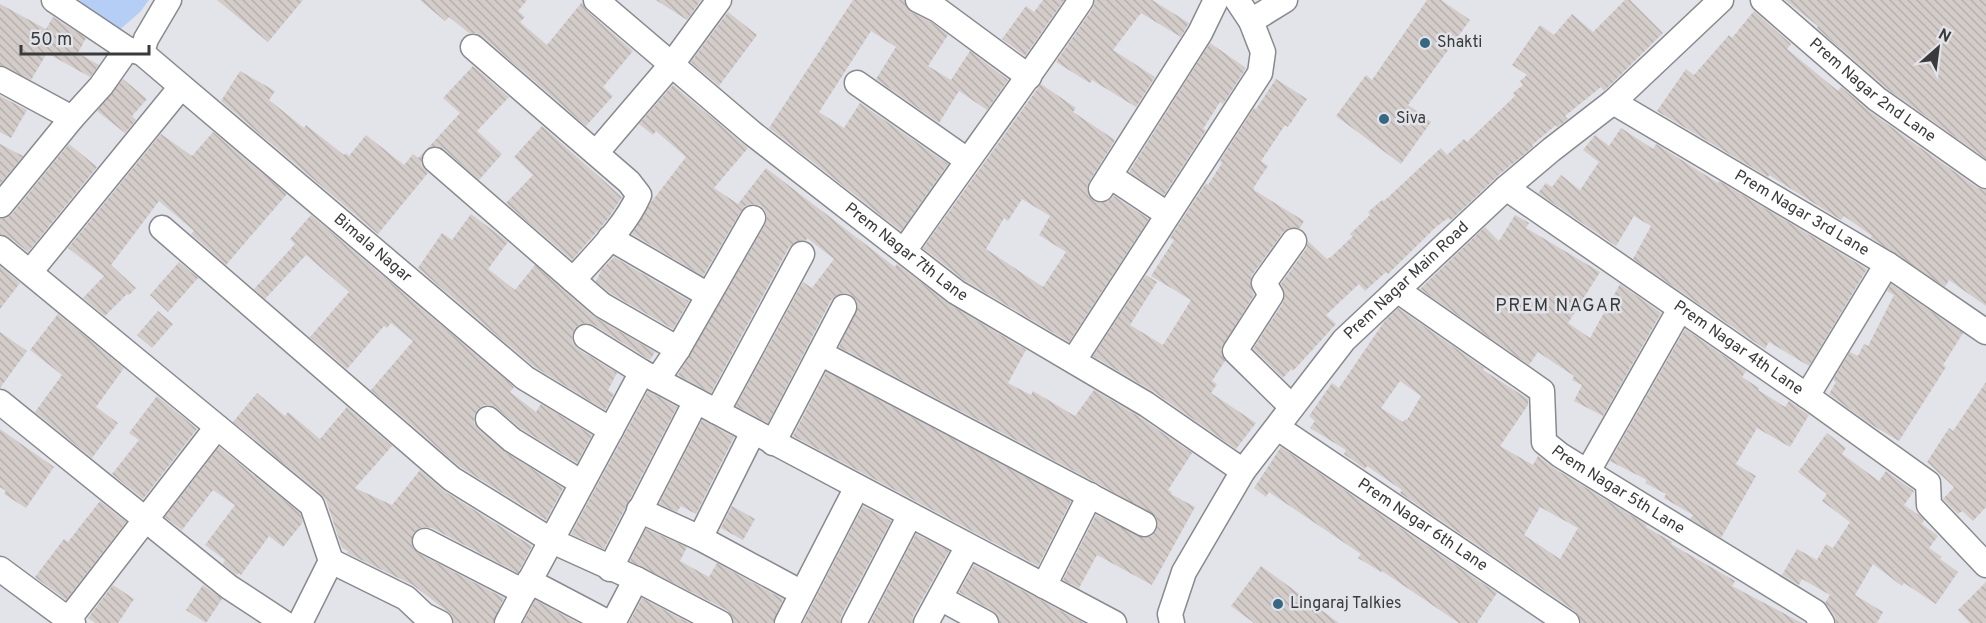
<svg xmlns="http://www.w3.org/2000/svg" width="1986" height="623" font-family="Overpass,sans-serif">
<defs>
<pattern id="building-back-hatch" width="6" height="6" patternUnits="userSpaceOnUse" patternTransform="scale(1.5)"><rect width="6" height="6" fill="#d3ccc9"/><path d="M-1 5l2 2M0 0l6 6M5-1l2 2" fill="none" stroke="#b6b0ae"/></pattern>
</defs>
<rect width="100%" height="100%" fill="#e2e4ea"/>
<path fill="#b5cef5" d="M79,0H149L140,12L117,32L96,21Z"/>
<path fill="url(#building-back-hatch)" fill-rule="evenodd" d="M217,0H303L268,42Z
M420,0H527L518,11L525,17L520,22L547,45L582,2L587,11L633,51L603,87L613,96L586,126L482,36L476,33H469L449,17L445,21Z
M656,0H701L687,20Z
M853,0H904L906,7L911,12L931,22L948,35L928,66L951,80L970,51L1008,80L987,110L959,91L939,123L876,79L896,47L871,31L819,112L844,128L860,103L948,164L901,231L769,128Z
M1043,0H1064L1025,56L1002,39L1026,6L1034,12Z
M1095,0H1152L1189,23L1181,37L1141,13L1113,50L1155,77L1136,107L1092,80L1090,83L1056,62L1093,8Z
M1427,0H1441L1470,20L1408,105L1431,122L1401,164L1336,116L1366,75L1372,80Z
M1625,0H1630L1663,33L1604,91L1601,87L1565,116L1568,119L1557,127L1556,125L1532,145L1533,147L1501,173L1451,220L1448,218L1436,227L1388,274L1386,272L1365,291L1359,284L1326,315L1336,324L1293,371L1291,369L1283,378L1253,349L1283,303L1285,295L1281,284L1306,249L1308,241L1327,259L1331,257L1353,236L1350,234L1370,215L1368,212L1382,200L1384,201L1441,148L1447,155L1464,139L1467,142L1515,96L1513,93L1523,85L1520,81L1527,75L1512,65L1540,25L1554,35L1572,14L1593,32Z
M1785,0H1986V159L1886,88L1817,28L1818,26Z
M0,4L46,29L53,17L86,38L78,53L99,65L90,77L47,53L31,80L0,65Z
M1754,11L1791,44L1787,49L1838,91L1841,87L1868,110L1908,139L1978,188L1986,190V306L1949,280L1945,287L1871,238L1872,236L1844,216L1841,220L1769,175L1768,177L1657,111L1686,69L1694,75L1729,35L1732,38Z
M728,12L757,35L719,86L691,62Z
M1210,43L1246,68L1223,104L1220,102L1203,129L1206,130L1164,195L1129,172Z
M473,66L509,97L477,131L502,154L479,180L444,149L437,146L427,149L460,113L443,98Z
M240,71L275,91L269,100L304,128L306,125L344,155L346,153L349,156L366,135L404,165L413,154L418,158L423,153L421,164L428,173L378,234L221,101Z
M123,79L147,99L132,116L136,120L125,133L97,111Z
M1276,79L1307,99L1288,127L1285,125L1261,161L1268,166L1254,187V190L1304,221L1300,228H1289L1283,232L1252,275L1250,283L1254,295L1221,349L1225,361L1212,381L1217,384L1211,393L1256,423L1236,449L1154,392L1093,356L1146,275L1157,282L1130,325L1163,345L1191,300L1151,276L1174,240L1170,238L1206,183L1208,185L1222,163L1220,161L1254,108L1256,109Z
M1041,84L1076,108L1073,112L1115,140L1089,182L1087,189L1089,196L1094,201L1101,203L1108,201L1114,196L1149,219L1069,342L964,280L923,248ZM1022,199L1050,216L1039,235L1066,252L1043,287L986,249L1004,218L1008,221Z
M673,85L748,148L714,188L738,204L766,168L895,267L897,264L949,304L1026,350L1008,383L1031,395L1033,391L1075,416L1094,390L1138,416L1192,453L1168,490L1172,492L1171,494L1195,507L1152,585L1097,555L1079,588L1063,580L1096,515L1144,538L1151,536L1156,531L1158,524L1156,516L1097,483L839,347L858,307L856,300L850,294L843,293L837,295L831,300L768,423L736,406L803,282L812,288L834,259L807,238L806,241L795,242L789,247L711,393L678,375L765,225L767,217L765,210L760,205L752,204L745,206L741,211L703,276L632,234L652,201L686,157L656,131L653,135L639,124Z
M0,96L27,110L11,138L0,132Z
M542,126L622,197L607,220L572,260L506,203L533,175L514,157Z
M1621,128L1653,149L1656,144L1718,183L1719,181L1867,269L1809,366L1769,342L1765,349L1633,259L1651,226L1634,216L1616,246L1538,193L1546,183L1552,187L1561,175L1580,190L1599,162L1583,150L1595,135L1609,146Z
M213,132L287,194L226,265L191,234L194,231L159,201L111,265L136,288L129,295L127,294L105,316L83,298L104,276L68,248L161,134L192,156Z
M0,144L23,156L0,184Z
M69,144L97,167L28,252L9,237L0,234V219L7,218L12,214Z
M471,214L508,242L488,269L515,290L535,265L593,316L655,352L650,360L594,325L587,323L580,324L574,329L572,337L573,343L578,349L617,373L608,390L614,394L605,410L533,366L418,268L442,233L452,240Z
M311,215L514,387L510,392L536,412L541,404L592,435L577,463L520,428L497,408L491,405H484L477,410L474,416V423L479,430L505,452L563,488L546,520L460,467L371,390L413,341L391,323L387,328L384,326L347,369L310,337L349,292L306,255L265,299L254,289L295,244L290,239Z
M1515,215L1529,223L1526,228L1600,272L1568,323L1590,338L1620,284L1661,313L1603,416L1574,401L1582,385L1572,380L1574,376L1538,352L1529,365L1420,289L1485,227L1499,241Z
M614,257L689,301L673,329L610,293L596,281L602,269Z
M179,262L198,278L168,312L150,295Z
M0,266L20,283L0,309Z
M1891,284L1963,333L1943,365L1946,367L1899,441L1867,422L1829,394L1836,382L1833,380L1850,352L1858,356L1864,344L1868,346L1894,295L1887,291Z
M1398,308L1484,368L1483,370L1528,399V405L1500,446L1533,465L1538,456L1552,467L1647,525L1646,527L1672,542L1671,544L1735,581L1732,586L1802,623H1581L1579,616L1575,611L1400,493L1402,490L1367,466L1365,469L1344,454L1346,450L1310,428L1315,421L1309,416L1332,383L1339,388L1384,322ZM1400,381L1421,396L1407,420L1405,419L1403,422L1381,408ZM1540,507L1578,528L1560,559L1524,535Z
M158,311L173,324L152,348L137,335Z
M58,314L124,368L96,407L118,423L92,458L35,412L62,375L30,350Z
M1685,329L1746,371L1742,377L1759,388L1758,390L1785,407L1789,401L1809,415L1790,447L1757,428L1736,464L1756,476L1721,538L1690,519L1693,515L1664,498L1666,494L1645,483L1647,480L1610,461Z
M0,332L27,351L0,388Z
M826,372L1071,501L1038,566L793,436Z
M1986,382V507L1973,521L1962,511L1958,514L1943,499L1954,487L1927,462L1949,428L1953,431Z
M648,391L677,407L604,549L571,534Z
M257,393L285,416L288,412L320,439L347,407L392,446L355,488L392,505L420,470L444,491L532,546L518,573L432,528L424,527L418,529L413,534L411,542L413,548L418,553L504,598L493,623H454L452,615L413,585L347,553L348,551L342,548L326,500L321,494L233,422Z
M157,396L197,429L143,499L112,474L139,440L129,433Z
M702,420L734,437L696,514L681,506L677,512L659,504Z
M0,429L54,467L26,508L4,494L6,491L0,487Z
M1827,433L1846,448L1842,454L1879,481L1886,471L1914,491L1904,505L1919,515L1924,520L1922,524L1938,536L1929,548L1942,557L1940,559L1958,572L1936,604L1904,583L1902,586L1873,564L1855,595L1883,612L1877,623H1836L1834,615L1825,603L1830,595L1802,579L1799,585L1782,575L1797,549L1817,560L1826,544L1833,548L1850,522L1822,501L1827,494L1798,472Z
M219,447L300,513L303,522L283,547L269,536L241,575L239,573L237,575L223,564L225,560L205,545L235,505L213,490L182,530L165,517Z
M1281,447L1497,593L1477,623H1459L1382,571L1381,572L1358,558L1361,554L1269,492L1266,497L1254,488Z
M100,501L126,522L66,600L35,577L64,539L68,542Z
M732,506L755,519L743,540L721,528Z
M863,506L891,521L841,616L840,623H803Z
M646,529L687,547L680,561L709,577L717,563L783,599L773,623H734L732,616L727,610L630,561Z
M916,534L949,551L913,616L912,623H870Z
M974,565L1037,598L1084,623H1000L998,616L993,611L959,592Z
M1261,566L1339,623H1254L1231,606Z
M1986,582V623H1970L1958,610Z
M113,585L134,599L118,623H95L88,618Z
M203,585L222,599L206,623L186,610Z
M642,598L689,623H629Z
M535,600L578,623H523Z"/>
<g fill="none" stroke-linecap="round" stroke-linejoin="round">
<g stroke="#888a90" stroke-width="27">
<g id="minor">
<path d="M54,0L127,49"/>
<path id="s1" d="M596,0L752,133L956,292L1146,404L1243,471"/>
<path d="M918,0L938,10L1029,77"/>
<path id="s2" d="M1763,0L1877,99L1986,176"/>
<path d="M1251,21L1285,0"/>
<path d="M473,47L629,182L639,195C625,227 596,254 573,280"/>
<path d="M142,53L146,39L169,0"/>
<path id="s3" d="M0,79L72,118L101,86L127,49L142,53L525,378L611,430"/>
<path d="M857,83L967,160"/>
<path id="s4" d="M1613,102L1887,264L1986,332"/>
<path d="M596,153L672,64L719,0"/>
<path d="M435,160L602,305L678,349"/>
<path d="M1110,176L1167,214"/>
<path id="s5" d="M1506,188L1807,396L1928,483L1929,505L1986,565"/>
<path d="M1101,189L1200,33L1216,0"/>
<path d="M1,205L72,118"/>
<path d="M162,228L452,479L552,541L636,579L720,623"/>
<path d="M610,238L708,295"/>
<path d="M0,248L312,505L331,561L300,623"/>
<path d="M904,251C962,167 1024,85 1081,0"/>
<path d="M30,272L181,87"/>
<path id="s6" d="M1397,290L1542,391L1544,442L1560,455L1815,612L1822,623"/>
<path d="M586,337L642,372L1114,623"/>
<path d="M820,353L1144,524"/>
<path d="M1074,360L1260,73L1263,52L1251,21L1237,0"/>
<path d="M657,380L678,349L753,218"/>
<path d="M1807,396L1887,264"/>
<path d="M0,402L229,587L284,623"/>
<path d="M1292,407L1235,351L1271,295L1264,283L1294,241"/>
<path d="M717,412L802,254"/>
<path d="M488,419L512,440L582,483"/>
<path id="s7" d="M1278,428L1567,623"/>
<path d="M773,443L844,307"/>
<path d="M1588,471L1680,309"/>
<path d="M639,510L700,538L802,593"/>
<path d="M700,538L753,432"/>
<path d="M425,541L524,592"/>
<path d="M331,561L406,598L424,615L440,623"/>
<path d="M0,569L73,623"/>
<path d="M610,569L696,401"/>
<path d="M529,581L609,623"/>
<path d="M1044,586L1090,495"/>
<path d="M940,598L986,623"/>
<path d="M68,620L217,427"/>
<path d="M507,623L642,372"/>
<path d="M613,623L636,579"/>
<path d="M787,623L857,487"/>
<path d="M854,623L910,515"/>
<path d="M926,623L968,546"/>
<path id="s8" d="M1172,623L1170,614L1184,572L1243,471L1344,340L1506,188L1551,150L1613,102L1721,0"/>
</g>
</g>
<use href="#minor" stroke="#fff" stroke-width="24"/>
</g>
<g fill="#346885" stroke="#e2e4ea" stroke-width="2">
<circle cx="1425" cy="43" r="6"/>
<circle cx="1384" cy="119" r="6"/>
<circle cx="1278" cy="604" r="6"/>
</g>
<g text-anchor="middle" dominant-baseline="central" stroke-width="5" stroke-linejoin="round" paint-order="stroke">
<g font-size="16" fill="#393a3c" stroke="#e2e4ea" text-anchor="start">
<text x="1437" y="43">Shakti</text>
<text x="1396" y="119">Siva</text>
<text x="1290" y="604">Lingaraj Talkies</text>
</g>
<g font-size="16" fill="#393a3c" stroke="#e2e4ea">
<text stroke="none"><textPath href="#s2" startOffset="142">Prem Nagar 2nd Lane</textPath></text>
<text stroke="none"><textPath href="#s4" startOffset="219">Prem Nagar 3rd Lane</textPath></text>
<text stroke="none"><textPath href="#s3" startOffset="488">Bimala Nagar</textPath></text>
<text stroke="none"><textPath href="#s1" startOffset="400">Prem Nagar 7th Lane</textPath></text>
<text stroke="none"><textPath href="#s8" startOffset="422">Prem Nagar Main Road</textPath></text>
<text stroke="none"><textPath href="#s5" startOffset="282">Prem Nagar 4th Lane</textPath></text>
<text stroke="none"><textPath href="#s6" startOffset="316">Prem Nagar 5th Lane</textPath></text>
<text stroke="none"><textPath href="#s7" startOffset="174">Prem Nagar 6th Lane</textPath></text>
</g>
<g font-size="18" letter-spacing="1.5" fill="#393a3c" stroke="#e2e4ea">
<text x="1559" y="306">PREM NAGAR</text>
</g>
</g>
<g transform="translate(1938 48) rotate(28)" stroke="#e2e4ea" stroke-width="4.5" paint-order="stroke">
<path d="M0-4.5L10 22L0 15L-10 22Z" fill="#393a3c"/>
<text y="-9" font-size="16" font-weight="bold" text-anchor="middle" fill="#393a3c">N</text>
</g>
<path d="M21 45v9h128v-9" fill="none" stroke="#393a3c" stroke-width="3"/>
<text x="30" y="45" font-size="18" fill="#393a3c" stroke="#e2e4ea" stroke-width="4.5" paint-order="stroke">50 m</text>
</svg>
